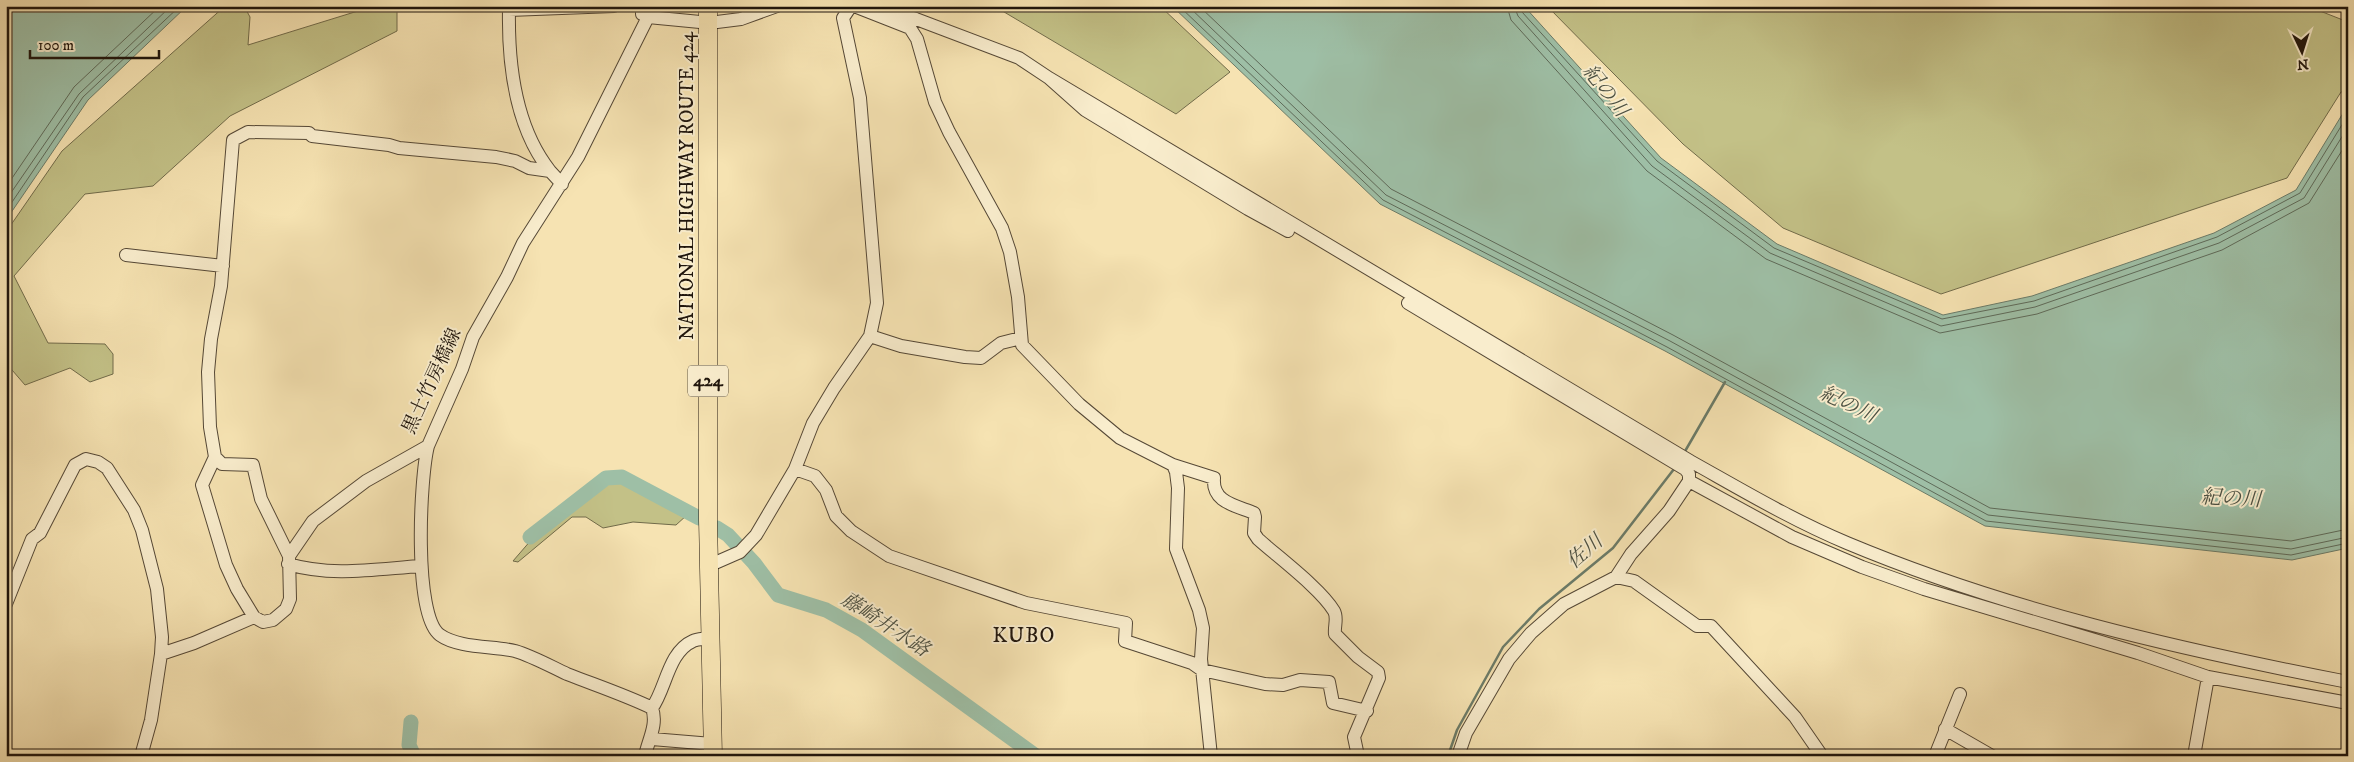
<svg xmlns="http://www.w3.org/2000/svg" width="2354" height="762" font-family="'IM FELL DW Pica','Noto Serif JP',serif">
<rect width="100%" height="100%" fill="#f6e3b2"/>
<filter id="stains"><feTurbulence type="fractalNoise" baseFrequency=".004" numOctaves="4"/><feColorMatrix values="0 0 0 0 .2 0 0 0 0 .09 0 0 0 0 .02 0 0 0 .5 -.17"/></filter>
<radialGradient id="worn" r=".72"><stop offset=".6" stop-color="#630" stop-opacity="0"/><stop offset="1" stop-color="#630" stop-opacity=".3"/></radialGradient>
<path fill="#c3c187" stroke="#716b4a" d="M225,6H244L250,17L248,45L374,6H397V31L230,116L153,186L85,194L14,276L48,343L105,344L113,354V374L90,382L70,368L25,385L6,363V232L62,151Z
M994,6H1160L1230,72L1176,114Z
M1547,6H2298L2320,11L2348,22V91L2341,92L2287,178L1941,294L1783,228L1683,144Z
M619,482L628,483L687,515L676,525L633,522L603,528L586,517H572L518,562L513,561L532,539L605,485Z"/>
<path fill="#9ebfa6" stroke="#6b7b68" d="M6,6H187L88,100L6,220Z
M1172,6H1524L1661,158L1777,244L1943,315L2032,296L2214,233L2296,190L2348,105V548L2292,560L1985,526L1665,351L1380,204Z"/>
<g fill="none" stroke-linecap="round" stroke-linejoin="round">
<path stroke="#5e6a59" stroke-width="1" d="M1179,6L1383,200L1667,347L1986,521L2291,555L2348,543
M1188,6L1386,195L1670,341L1988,515L2291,549L2348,537
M1199,6L1391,189L1673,335L1990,508L2291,541L2348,529
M1507,6L1511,20L1647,171L1766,259L1940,333L2037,314L2222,250L2309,203L2348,141
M1514,6L1518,16L1652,166L1770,253L1941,326L2035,307L2219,243L2304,198L2348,127
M1521,6L1522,12L1657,161L1774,248L1942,319L2034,301L2217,237L2300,193L2348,115
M6,187L74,87L160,6
M6,200L79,94L171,6
M6,211L83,97L180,6"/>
<path stroke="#6b7b68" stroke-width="2.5" d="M1684,453L1725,382
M1448,756L1457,730L1503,647L1539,609L1613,548L1674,469"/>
<path stroke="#9ebfa6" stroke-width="15" d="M717,528L728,535L754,563L778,595L826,610L862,630L1036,756
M530,537L606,478L622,477L699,518
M411,722L409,745L414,756"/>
<g stroke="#554836" stroke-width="14">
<path id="minor" d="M642,6V14L648,17
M854,6L910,28L917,39L935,102L949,132L1002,228L1010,252L1018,297L1022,345L1079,404L1120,438L1173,465L1214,478C1212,502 1234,505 1254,513L1255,517L1254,533L1258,539C1278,557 1321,589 1334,611C1338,618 1334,626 1335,634L1358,657L1378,672L1379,678L1354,737L1358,756
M876,6L916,19L1019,58L1049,78L1085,110L1248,209L1288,231
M648,17L700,22
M717,22L741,19L777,6
M1049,78L1690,461C1742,490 1792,520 1847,543C2007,610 2178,649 2348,682
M550,171C515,127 508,64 509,10L614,6
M126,255L223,266
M1408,303L1685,469L1689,474V481L1669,511L1631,554L1616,577L1564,604L1531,633L1509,659L1466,733L1458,756
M870,336L901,346L965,357L981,358L1001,343L1021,338
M428,446C420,477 413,616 440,635C458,648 494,646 515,651C532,656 550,666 567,674C595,685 625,695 652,708C658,725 648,740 645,756
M215,457L222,464L253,465L261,499L289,556
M1173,465L1176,472L1178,488L1176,549L1199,610L1203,628L1201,659L1211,756
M795,469L815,476L826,490L836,516L851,531L889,556L1026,603L1126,623L1125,641L1192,663L1202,670L1265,684L1283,685L1300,680L1329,682L1333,703L1367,711
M1689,481L1792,537L1862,567L1924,589L2138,653L2208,677L2348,703
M288,564C332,577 376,569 421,566
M708,566L740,552L756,535L795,469L813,423L834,388L870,336L877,303L860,98L843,18L851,6
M1616,577L1634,581L1697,626H1711L1795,717L1822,756
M6,604L32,539L40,533L75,465L86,459L98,462L107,468L134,510L142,530L157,589L162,637L161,654
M254,617L237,589L226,565L202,485L215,457L210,427L208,372L211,339L221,286L233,140L248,132L309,133L312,136L389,145L399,148L496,157L515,161L529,168L550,171L562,184
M652,708C666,689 668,652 693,641C697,639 704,639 709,638
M1945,729L1992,756
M652,739L712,744
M141,756L151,720L161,654L194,643L254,617L263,622L273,620L286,609L290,599L289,556L313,521L366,481L428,446L462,369L473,337L507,277L523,243L578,157L648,17
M1935,756L1960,694
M2194,756L2208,677"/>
</g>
<g stroke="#1f150c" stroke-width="19">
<path id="highway" d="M708,6V520L713,756"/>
</g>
<use href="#minor" stroke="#f9edcd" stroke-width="12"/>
<use href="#highway" stroke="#f6e3b2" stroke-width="18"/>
</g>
<g text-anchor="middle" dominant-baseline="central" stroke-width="4" stroke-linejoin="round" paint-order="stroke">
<rect fill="#f9edcd" stroke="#605646" stroke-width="1" x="688" y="365.5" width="40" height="31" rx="4"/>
<g font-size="18" font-weight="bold" fill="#1f150c">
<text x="708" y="381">424</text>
</g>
<g font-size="19" fill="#1f150c" stroke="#f9edcd">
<text transform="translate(687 186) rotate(-90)">NATIONAL HIGHWAY ROUTE 424</text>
<text transform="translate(432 381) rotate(-65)">黒土竹房橋線</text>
</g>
<g font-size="20" font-style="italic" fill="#4b5042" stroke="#f9edcd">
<text transform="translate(1605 91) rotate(52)">紀の川</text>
<text transform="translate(1848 405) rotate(25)">紀の川</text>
<text transform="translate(2231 499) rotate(3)">紀の川</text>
<text transform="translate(1585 552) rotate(-41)">佐川</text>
<text transform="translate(885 625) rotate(33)">藤崎井水路</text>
</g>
<g font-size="21" letter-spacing="1" fill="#1f150c" stroke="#f9edcd">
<text x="1024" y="636">KUBO</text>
</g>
</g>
<rect width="2354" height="762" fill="none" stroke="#f6e3b2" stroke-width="25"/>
<rect x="8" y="8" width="2339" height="747" fill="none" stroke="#1f150c" stroke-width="2.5"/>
<rect x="12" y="12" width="2329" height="737" fill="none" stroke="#1f150c"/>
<g transform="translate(2302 52) rotate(176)" stroke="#f9edcd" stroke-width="4" paint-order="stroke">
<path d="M0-4L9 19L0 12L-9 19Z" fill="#1f150c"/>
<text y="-8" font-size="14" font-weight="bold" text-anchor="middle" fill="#1f150c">N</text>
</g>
<path d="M30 50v8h129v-8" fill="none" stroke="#1f150c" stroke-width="2.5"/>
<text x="38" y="50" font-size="15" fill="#1f150c" stroke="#f9edcd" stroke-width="4" paint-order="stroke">100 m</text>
<rect width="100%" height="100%" filter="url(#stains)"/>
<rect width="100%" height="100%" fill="url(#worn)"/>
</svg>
